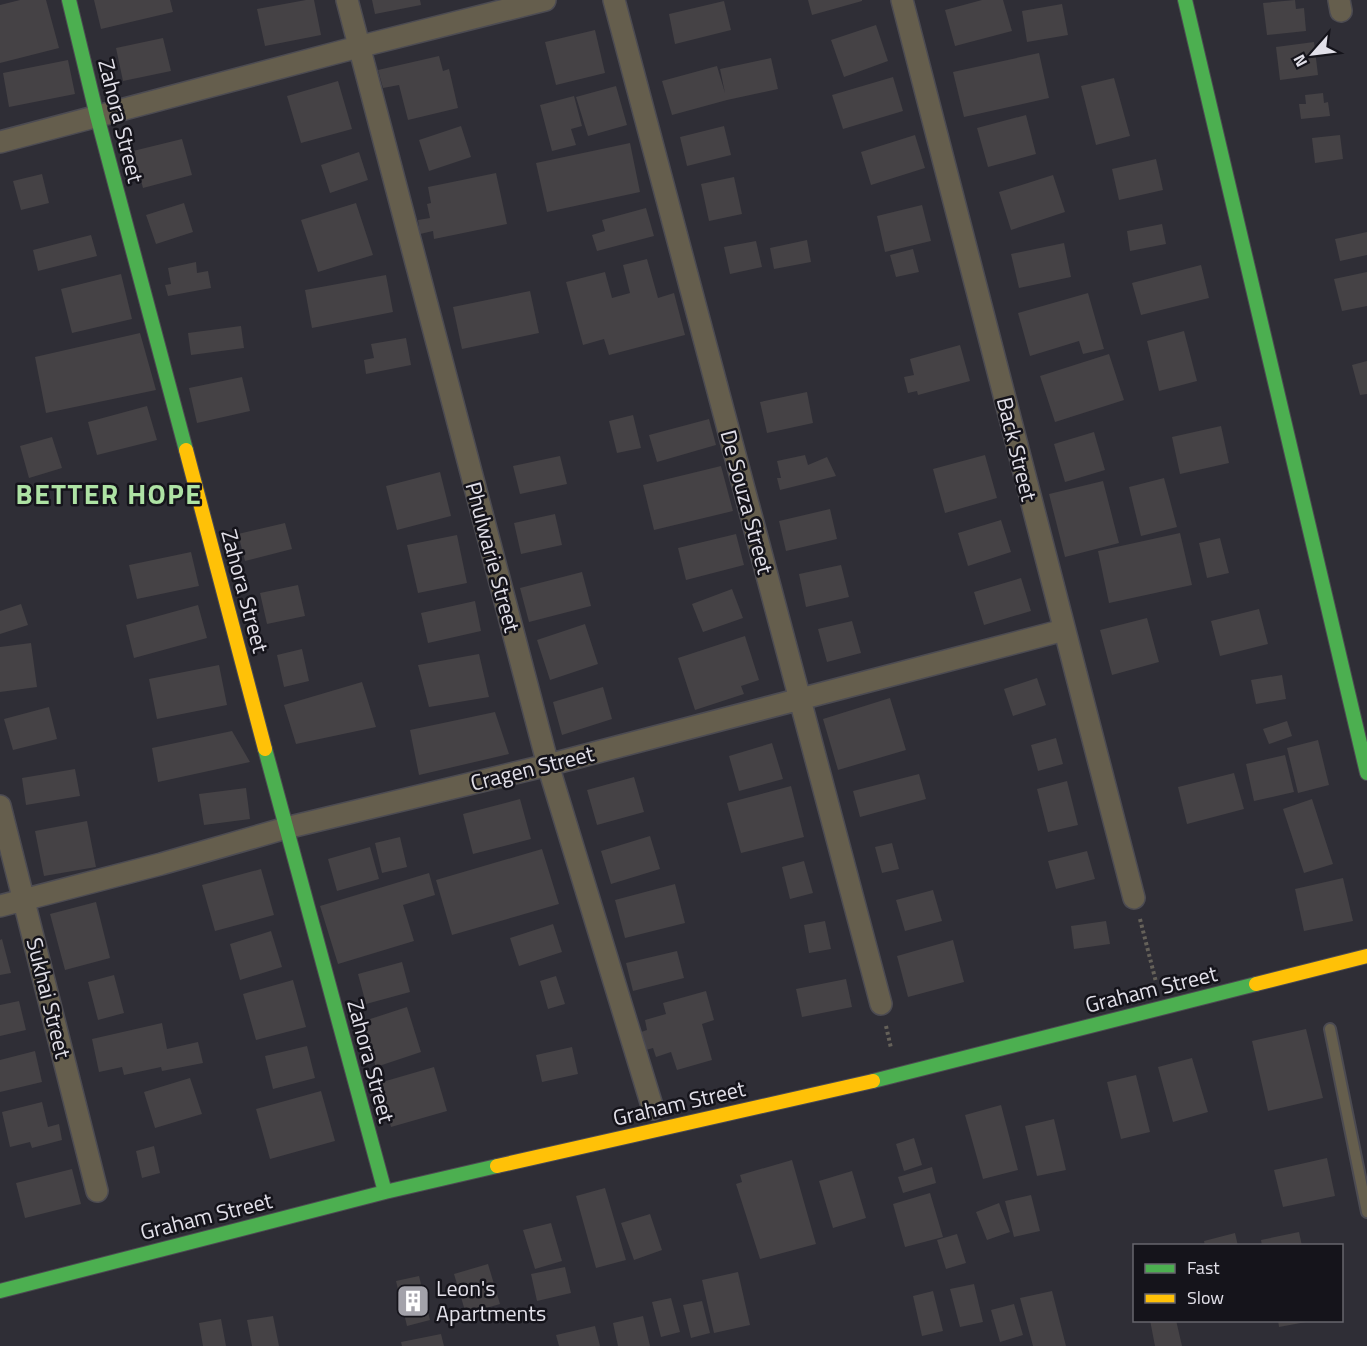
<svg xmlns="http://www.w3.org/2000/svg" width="1367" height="1346" font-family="'Titillium Web',sans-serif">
<rect width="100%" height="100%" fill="#2f2e36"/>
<path fill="#454245" d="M20,0H46L59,48L0,63V5Z
M94,0H170L173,12L101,29Z
M306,0H314L321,35L265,46L257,9Z
M372,0H420L421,5L375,14Z
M808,0H862V1L812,15Z
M982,0H1003L1012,31L955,46L945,10Z
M1295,0L1296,9L1304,8L1306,31L1267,35L1263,3Z
M724,1L731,30L675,44L669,14Z
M1062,4L1068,35L1027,42L1022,11Z
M876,25L888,61L844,77L831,40Z
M595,30L605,73L556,85L545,42Z
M163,38L171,71L123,81L116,48Z
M1314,42L1318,75L1280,80L1276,47Z
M1039,53L1049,98L964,117L953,72Z
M439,56L443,71L449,69L458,108L408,120L399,85L383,88L378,70Z
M771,58L778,89L727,100L672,115L662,81L717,66L725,93L720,69Z
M68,60L75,94L9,107L3,73Z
M893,77L903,111L843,129L832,95Z
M1114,78L1130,136L1096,145L1081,86Z
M338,81L352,129L301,143L287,96Z
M616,86L627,125L588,136L576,97Z
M1323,93L1324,103L1328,102L1330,116L1301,119L1299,104H1306L1305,95Z
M574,96L582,126L571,129L576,145L552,151L540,105Z
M1026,115L1036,154L988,167L977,128Z
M461,126L471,157L429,171L419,140Z
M724,126L731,155L687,166L680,137Z
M915,135L925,168L871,185L861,152Z
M1340,135L1343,159L1315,163L1312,138Z
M182,139L192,175L143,188L133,151Z
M630,143L640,192L547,212L536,163Z
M359,152L368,180L330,193L321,165Z
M1156,159L1163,190L1119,200L1112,169Z
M496,173L507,224L434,239L433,231L420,234L418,220L430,218L427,204L431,203L428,187Z
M42,174L49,203L21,210L13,181Z
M1053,175L1065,212L1011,230L999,192Z
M734,177L742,214L709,221L701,184Z
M184,203L193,232L156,244L146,215Z
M356,203L373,255L318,272L301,220Z
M922,205L931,241L885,252L877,216Z
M646,208L654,236L597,251L592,235L605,231L602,220Z
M1162,224L1166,244L1130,251L1127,231Z
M1367,232V255L1340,261L1335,239Z
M91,235L97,256L38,271L33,250Z
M807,240L811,262L774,269L770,248Z
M756,241L762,267L730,274L724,247Z
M1064,243L1071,277L1019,288L1011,254Z
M913,249L919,272L896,277L890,255Z
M647,259L658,298L674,293L685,335L609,355L604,339L583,345L566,282L605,272L612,298L630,293L623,265Z
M196,262L197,273L208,271L211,288L168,296L165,285L171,284L168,268Z
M1201,265L1209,298L1141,315L1132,283Z
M1367,272V306L1342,311L1334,279Z
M121,274L132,319L72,333L61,289Z
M386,275L393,312L312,328L305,290Z
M530,291L539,333L462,349L453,307Z
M1088,293L1104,349L1083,354L1079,341L1030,356L1018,313Z
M241,326L244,348L191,355L188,333Z
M1184,331L1197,381L1159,391L1147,341Z
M140,333L156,390L46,413L35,357Z
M406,338L411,365L366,374L364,360L374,358L371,344Z
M960,345L970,381L918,395L917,391L908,393L904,377L914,375L910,359Z
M1109,354L1124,400L1055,422L1040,376Z
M1367,361V394L1360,395L1352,365Z
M242,377L250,411L197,423L189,388Z
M807,392L813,423L767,433L760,402Z
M147,406L157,440L97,455L88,422Z
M633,415L641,448L617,453L609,421Z
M709,419L716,445L657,462L649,435Z
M1221,426L1229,463L1180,474L1172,437Z
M1094,432L1105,470L1065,482L1054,444Z
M52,437L62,468L29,478L20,446Z
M805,455L808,465L827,457L836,476L780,490L777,478H781L777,461Z
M985,455L997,498L945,513L933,469Z
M560,456L567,484L520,494L513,466Z
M721,466L733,511L654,530L643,485Z
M440,472L451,516L397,530L386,486Z
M1164,478L1177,527L1141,536L1129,487Z
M1103,481L1119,543L1065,557L1049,494Z
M830,509L837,539L786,551L779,521Z
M555,514L562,545L521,554L514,523Z
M1001,520L1011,552L968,566L958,533Z
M285,523L292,549L245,561L238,534Z
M1180,533L1192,585L1109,603L1098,551Z
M736,534L744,565L686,580L678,548Z
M457,535L467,583L418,593L407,545Z
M1220,538L1229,573L1207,578L1199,543Z
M191,552L199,586L137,599L129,565Z
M841,565L849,597L806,607L799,574Z
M582,572L591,606L529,622L520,588Z
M1021,578L1031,611L984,625L974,592Z
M298,585L305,616L267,624L260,593Z
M732,589L743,618L703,632L692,604Z
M475,601L481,631L428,643L421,613Z
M21,604L28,625L0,634V611Z
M198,605L207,638L134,658L126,625Z
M1259,609L1268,644L1220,656L1211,621Z
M1147,618L1159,662L1112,675L1100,630Z
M852,621L861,653L827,662L818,629Z
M585,624L598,664L550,680L537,640Z
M745,636L759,680L741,686L744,694L695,710L678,658Z
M31,643L37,687L0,692V647Z
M302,649L309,681L284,687L277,655Z
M479,654L489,697L429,707L418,665Z
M219,665L227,705L157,719L149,679Z
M1282,675L1286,699L1256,704L1251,680Z
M1037,678L1046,705L1013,716L1004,689Z
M362,682L376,727L296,744L284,705Z
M603,687L612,719L562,735L553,702Z
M890,698L906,750L838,770L823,719Z
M49,707L57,739L13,750L4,719Z
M495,712L509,754L419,775L410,730Z
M1287,721L1292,736L1269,744L1263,729Z
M232,731L250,762L158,782L152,748Z
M1056,738L1063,764L1038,771L1031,745Z
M1318,740L1329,785L1298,793L1287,748Z
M772,743L783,779L739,791L729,756Z
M1285,755L1294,792L1254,801L1246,764Z
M75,769L80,796L26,805L22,778Z
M1234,773L1244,809L1187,824L1178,787Z
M919,774L926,799L860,817L853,791Z
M634,777L644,812L597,825L587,790Z
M1067,781L1078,825L1048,832L1037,789Z
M791,786L804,837L741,853L727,803Z
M246,788L250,819L204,825L199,794Z
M520,799L531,839L473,854L463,814Z
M1312,799L1333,864L1304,873L1283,809Z
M87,821L96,867L44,876L35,831Z
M650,836L660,869L611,884L601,851Z
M400,837L407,867L382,873L375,843Z
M892,843L899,869L882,873L875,847Z
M370,847L379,879L337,891L328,859Z
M542,849L559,904L452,935L436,880Z
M1087,851L1095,879L1056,889L1048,861Z
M804,861L813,893L790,899L782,867Z
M261,869L274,915L215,931L202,885Z
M429,873L435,895L403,905L414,941L338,964L320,906Z
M1343,878L1353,921L1304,931L1295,889Z
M675,884L685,923L625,938L615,900Z
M933,890L942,921L905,931L896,900Z
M96,902L110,958L65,970L50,914Z
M825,921L831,949L809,953L804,925Z
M1106,921L1110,944L1074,949L1071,926Z
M553,924L562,952L519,966L510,938Z
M271,931L282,967L240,980L230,944Z
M2,939L11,973L0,975V940Z
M953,940L964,982L908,997L897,956Z
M677,951L684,978L633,991L626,963Z
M402,962L410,992L366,1004L358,974Z
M114,975L124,1013L98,1020L88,982Z
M556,976L565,1004L548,1009L540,981Z
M846,979L852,1007L802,1017L796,989Z
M293,980L306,1027L256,1040L243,994Z
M706,991L714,1020L702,1024L712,1060L677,1070L671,1052L656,1057L653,1048L646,1050L641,1032L647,1030L645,1020L666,1014L663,1003Z
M19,1001L26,1030L0,1036V1005Z
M407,1007L421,1052L376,1067L361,1022Z
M162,1023L167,1049L198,1042L203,1063L162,1071L161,1067L124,1075L122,1067L99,1072L92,1039Z
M1306,1029L1323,1098L1268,1111L1252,1041Z
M307,1046L315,1078L273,1089L265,1056Z
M572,1047L578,1074L542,1082L536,1055Z
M35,1051L42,1082L0,1092V1060Z
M1192,1058L1208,1112L1173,1122L1158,1067Z
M434,1067L447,1111L391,1127L379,1083Z
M1136,1075L1150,1132L1121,1139L1107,1082Z
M190,1078L202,1114L155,1128L144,1092Z
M321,1091L335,1141L270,1159L256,1109Z
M42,1102L48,1127L59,1124L62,1140L32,1148L30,1142L10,1147L2,1112Z
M1001,1105L1018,1170L983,1179L965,1115Z
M1054,1119L1066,1170L1037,1176L1025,1126Z
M914,1138L922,1165L904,1171L896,1144Z
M154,1146L160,1173L142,1178L136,1151Z
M1327,1158L1335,1196L1283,1207L1274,1170Z
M792,1160L816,1244L760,1259L736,1184L742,1182L740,1175Z
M932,1167L936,1183L903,1193L898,1177Z
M72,1169L81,1204L25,1218L16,1183Z
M852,1171L866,1218L833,1228L819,1181Z
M605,1188L626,1260L596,1268L576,1196Z
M930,1193L943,1237L905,1247L893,1204Z
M1031,1195L1040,1231L1014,1237L1005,1201Z
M999,1203L1010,1232L987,1240L976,1212Z
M650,1214L662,1250L634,1260L621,1223Z
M551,1223L562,1261L535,1269L523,1230Z
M1299,1232L1302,1246H1262L1261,1240Z
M1235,1233L1238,1246H1205L1204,1241Z
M957,1234L966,1263L946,1269L937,1240Z
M488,1264L500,1304L466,1314L454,1274Z
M565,1267L571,1293L537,1301L531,1274Z
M738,1272L750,1325L714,1333L702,1280Z
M419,1276L430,1320L407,1326L396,1281Z
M974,1284L983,1322L960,1327L950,1289Z
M933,1291L943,1331L922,1336L913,1296Z
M1052,1291L1066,1346H1033L1020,1298Z
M671,1298L680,1332L661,1337L652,1302Z
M702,1301L710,1333L691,1338L683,1305Z
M1014,1304L1023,1335L1000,1342L991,1310Z
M273,1316L279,1346H252L247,1320Z
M643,1316L650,1346H618L613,1323Z
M221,1319L226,1346H203L199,1323Z
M1150,1320H1176L1182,1346H1155Z
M1278,1320H1306V1322L1279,1327Z
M595,1326L600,1346H559L556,1335Z
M441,1334L444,1346H402L401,1342Z"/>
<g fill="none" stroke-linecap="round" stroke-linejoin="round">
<g stroke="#4c4b52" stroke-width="14">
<path id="lane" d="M1330,1029L1367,1212"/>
</g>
<g stroke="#4c4b52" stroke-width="24">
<path id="street" d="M347,0L548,765L653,1109
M614,0L881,1004
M902,0L1134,898
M1339,0L1341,11
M0,142L358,47L545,0
M0,806L97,1191
M0,906L161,864L286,828L548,765L1064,630"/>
</g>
<g stroke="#4c4b52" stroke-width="16">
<path id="fast" d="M69,0L97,116L186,450
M1185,0L1367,773
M265,749L385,1192
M873,1081L1256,984
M0,1291L385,1192L497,1166"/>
</g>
<g stroke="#4c4b52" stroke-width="16">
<path id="slow" d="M186,450L265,749
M1256,984L1367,956
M497,1166L873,1081"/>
</g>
<path stroke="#656159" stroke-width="4" stroke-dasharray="3 3" stroke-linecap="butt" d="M1140,919L1156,982
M886,1026L891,1048"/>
<use href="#lane" stroke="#655e4d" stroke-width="10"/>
<use href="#street" stroke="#655e4d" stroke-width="21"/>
<use href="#fast" stroke="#4caf50" stroke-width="14"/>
<use href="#slow" stroke="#ffc107" stroke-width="14"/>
</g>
<defs>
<g id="building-square" transform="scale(1.725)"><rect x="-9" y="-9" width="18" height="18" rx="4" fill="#a3a2aa" stroke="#15141b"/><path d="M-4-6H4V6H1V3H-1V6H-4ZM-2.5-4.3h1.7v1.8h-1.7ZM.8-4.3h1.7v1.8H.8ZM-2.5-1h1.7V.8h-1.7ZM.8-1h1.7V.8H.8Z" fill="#fff"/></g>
</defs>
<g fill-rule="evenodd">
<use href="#building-square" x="413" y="1301"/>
</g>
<g text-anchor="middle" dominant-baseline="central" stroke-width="5" stroke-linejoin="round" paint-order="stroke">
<g font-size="22" fill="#e2e0e9" stroke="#15141b">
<text transform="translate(121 121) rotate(76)">Zahora Street</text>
<text transform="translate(1017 449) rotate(76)">Back Street</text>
<text transform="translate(747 502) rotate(75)">De Souza Street</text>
<text transform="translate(493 557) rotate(75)">Phulwarie Street</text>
<text transform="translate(245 591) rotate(75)">Zahora Street</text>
<text transform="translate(532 768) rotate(-14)">Cragen Street</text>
<text transform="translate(1151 989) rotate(-14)">Graham Street</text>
<text transform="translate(49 998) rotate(76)">Sukhai Street</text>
<text transform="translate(371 1061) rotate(75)">Zahora Street</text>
<text transform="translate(679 1103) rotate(-13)">Graham Street</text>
<text transform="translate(206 1216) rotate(-14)">Graham Street</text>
</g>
<g font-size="22" fill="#e2e0e9" stroke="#15141b" text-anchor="start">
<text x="436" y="1288">Leon's<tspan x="436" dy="25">Apartments</tspan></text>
</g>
<g font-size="28" font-weight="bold" letter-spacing="1.5" fill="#aee2a4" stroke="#15141b">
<text x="109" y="493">BETTER HOPE</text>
</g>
</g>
<rect x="1133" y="1244" width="210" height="78" fill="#15141b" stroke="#67666d" stroke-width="1.5"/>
<rect x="1145" y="1264" width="30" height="9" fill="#4caf50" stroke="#67666d" stroke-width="1.5"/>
<text x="1187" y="1274" font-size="18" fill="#e2e0e9">Fast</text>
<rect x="1145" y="1294" width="30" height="9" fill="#ffc107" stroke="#67666d" stroke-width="1.5"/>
<text x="1187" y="1304" font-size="18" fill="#e2e0e9">Slow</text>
<g transform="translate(1313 54) rotate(242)" stroke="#15141b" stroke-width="4.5" paint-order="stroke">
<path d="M0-4.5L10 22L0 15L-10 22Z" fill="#e2e0e9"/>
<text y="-9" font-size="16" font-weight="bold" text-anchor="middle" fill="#e2e0e9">N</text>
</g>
</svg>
